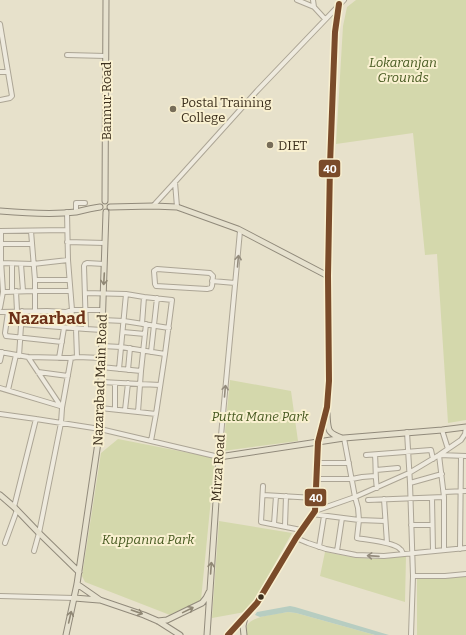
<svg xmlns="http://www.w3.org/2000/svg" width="466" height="635" font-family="Bitter,serif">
<rect width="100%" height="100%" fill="#e7e1cb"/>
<path fill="#d4d8ac" d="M356,0H466V420L448,423L437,254L425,255L413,133L336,144L343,26L347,7Z
M230,380L291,391L298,441L223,451Z
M118,439L215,458L201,600L170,615L85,582L82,576L101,453Z
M219,521L292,533L254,601L245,612L212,618Z
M325,552L356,558L382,559L406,556L405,602L320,576Z
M466,576V635H417V578Z
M288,612L296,613L375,635H247C247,633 246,631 246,628C248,616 277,614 288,612Z"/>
<path fill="#b7cdc1" d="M290,606L295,607L389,635H375L296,613L288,612L260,617L255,615L257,612Z"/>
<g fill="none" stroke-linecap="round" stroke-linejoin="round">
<g stroke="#aca595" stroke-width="6">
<path id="minor" d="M297,0L314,7L325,19
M313,0L314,7
M0,24L12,96L10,98L0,100
M67,55L106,56
M0,72H7
M175,182L177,207
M153,206L175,182L257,91L344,0
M67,212L68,260L72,310L70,324L76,329L77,357
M76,212V203H85
M0,231L67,230
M31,231L35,280V311
M67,242L105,243
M0,244H32
M1,263L33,264L68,260
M21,264L23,291
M157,269L210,273L213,276L212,286L211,288L207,289L156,286L155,284L154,271Z
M328,276L330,165L335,32L339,4
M35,280H69
M212,281L235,283
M12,291V264
M16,291L17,311
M3,292L35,291H70
M85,293L126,294L144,297
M0,308L3,292L1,260V231
M0,312L47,311L66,312L72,310H103
M8,312L5,333L6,336L62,342
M102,320L124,321L169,328
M21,324L86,329L84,266L85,264L87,263L104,264
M142,324L144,297L172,300L165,354L156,414L138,412L141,371L146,324
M86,329L102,330
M123,332L145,334
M102,346L121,347L165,354
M0,352L28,357L71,358L77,357L102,358
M151,352L157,298
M19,356L22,311
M28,357L60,405
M59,358L64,328
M0,361L2,352
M101,367L141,371
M119,369L126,294
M128,370L130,348
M38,372L68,376
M101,382L160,385
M0,388L60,406
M8,390L16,355
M100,408L138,412
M115,409V383
M125,410L128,383
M0,414L36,419L100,429L219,457L240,231
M442,430L448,449
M407,432L410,483L413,576L411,635
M344,438L355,497L358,508L359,520L357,538C366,540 394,542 400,549C402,550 402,551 403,554
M151,441L156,414
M366,455L431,450L433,459
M375,455C376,466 375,477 377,488
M317,463H349
M376,470L398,468
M316,479H352L362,477L375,476
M410,483L442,474
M263,486L261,522L301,530
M444,492L466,491
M263,495L315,498
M432,498L433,551
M384,499L387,543
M368,500L444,497
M14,507L36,419
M315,511L355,497L409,473L439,455L461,440L465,434L466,427
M312,514L359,520L385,521
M274,524L276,496
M411,525H432
M285,526L286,496
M296,538L308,543L326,549L356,555L384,556L466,548
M5,543L17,510
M319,547L324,516
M460,549L461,456
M444,550V497L439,455L466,456
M34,551L39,533L61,423L62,408L71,358
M337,551L342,518
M413,576H445L466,574
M0,596L74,598"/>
</g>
<g stroke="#918a7b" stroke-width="7">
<path id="major" d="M105,201L106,0
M110,207L153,206L177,207L238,229L328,276L329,381L327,407L318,442L315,511L296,538L257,603L228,635
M0,211C24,213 52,215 76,212C84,210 92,208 100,207
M327,414C328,430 327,433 342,438
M0,495L14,507L39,533L79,572
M77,584L100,600L144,615L158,621L180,635
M74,598L99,600
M158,621L167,620L202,603L206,598L209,592
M66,635L77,584L100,429L102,330L106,212
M207,635L219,457L344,438L442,430L466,427
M244,635L243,626L245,617"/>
</g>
<use href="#minor" stroke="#eeeade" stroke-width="4"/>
<use href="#major" stroke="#e6e1ce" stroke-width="5"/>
<g stroke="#f9f0d0" stroke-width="9">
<path id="bus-1" d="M228,635L257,603L296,538L315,511L318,442L327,407L329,381L328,276L330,165L335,32L339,4"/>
</g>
<use href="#bus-1" stroke="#7a4b2a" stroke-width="6"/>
</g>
<defs><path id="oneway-shaft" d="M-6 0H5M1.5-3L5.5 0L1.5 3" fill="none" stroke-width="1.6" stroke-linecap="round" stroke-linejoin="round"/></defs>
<g stroke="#948c7d">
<use href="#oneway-shaft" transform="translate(238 261) rotate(-85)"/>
<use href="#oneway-shaft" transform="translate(225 391) rotate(-85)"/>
<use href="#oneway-shaft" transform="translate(373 556) rotate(-176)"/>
</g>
<g stroke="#908875">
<use href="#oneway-shaft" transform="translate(104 279) rotate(93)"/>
<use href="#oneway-shaft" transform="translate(211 568) rotate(-86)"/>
<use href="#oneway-shaft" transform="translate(188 610) rotate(-26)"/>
<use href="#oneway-shaft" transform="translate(137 612) rotate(19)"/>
<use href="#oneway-shaft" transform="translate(70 617) rotate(-77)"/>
</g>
<g fill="#776d59" stroke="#f9f0d0" stroke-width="1.5">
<circle cx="173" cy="109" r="4"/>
<circle cx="270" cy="145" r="4"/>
</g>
<circle fill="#3b2e1c" stroke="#f9f0d0" stroke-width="1.5" cx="261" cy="597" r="3.5"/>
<g text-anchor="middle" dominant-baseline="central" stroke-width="4" stroke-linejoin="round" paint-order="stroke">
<g font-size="13" font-style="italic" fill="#465920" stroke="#f9f0d0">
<text x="403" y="62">Lokaranjan<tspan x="403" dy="15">Grounds</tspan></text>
<text x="260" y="416">Putta Mane Park</text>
<text x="148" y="539">Kuppanna Park</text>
</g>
<g font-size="13" fill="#3b2e1c" stroke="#f9f0d0">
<text transform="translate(106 101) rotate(-90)">Bannur Road</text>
<text transform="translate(100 380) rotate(-88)">Nazarabad Main Road</text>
<text transform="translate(218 468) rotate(-86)">Mirza Road</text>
</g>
<g font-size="13" fill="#3b2e1c" stroke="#f9f0d0" text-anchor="start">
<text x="181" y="102">Postal Training<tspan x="181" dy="15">College</tspan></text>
<text x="278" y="145">DIET</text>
</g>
<g font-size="17" font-weight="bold" fill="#6c3017" stroke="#f9f0d0">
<text x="47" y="318">Nazarbad</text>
</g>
</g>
<g stroke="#f9f0d0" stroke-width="1.5">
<rect x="318" y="159" width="23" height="19" rx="4" fill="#7a4b2a"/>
<rect x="304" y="488" width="23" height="19" rx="4" fill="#7a4b2a"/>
</g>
<g font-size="11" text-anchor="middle" font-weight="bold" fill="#fff">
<text x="330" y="173">40</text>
<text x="316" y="502">40</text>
</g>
</svg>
